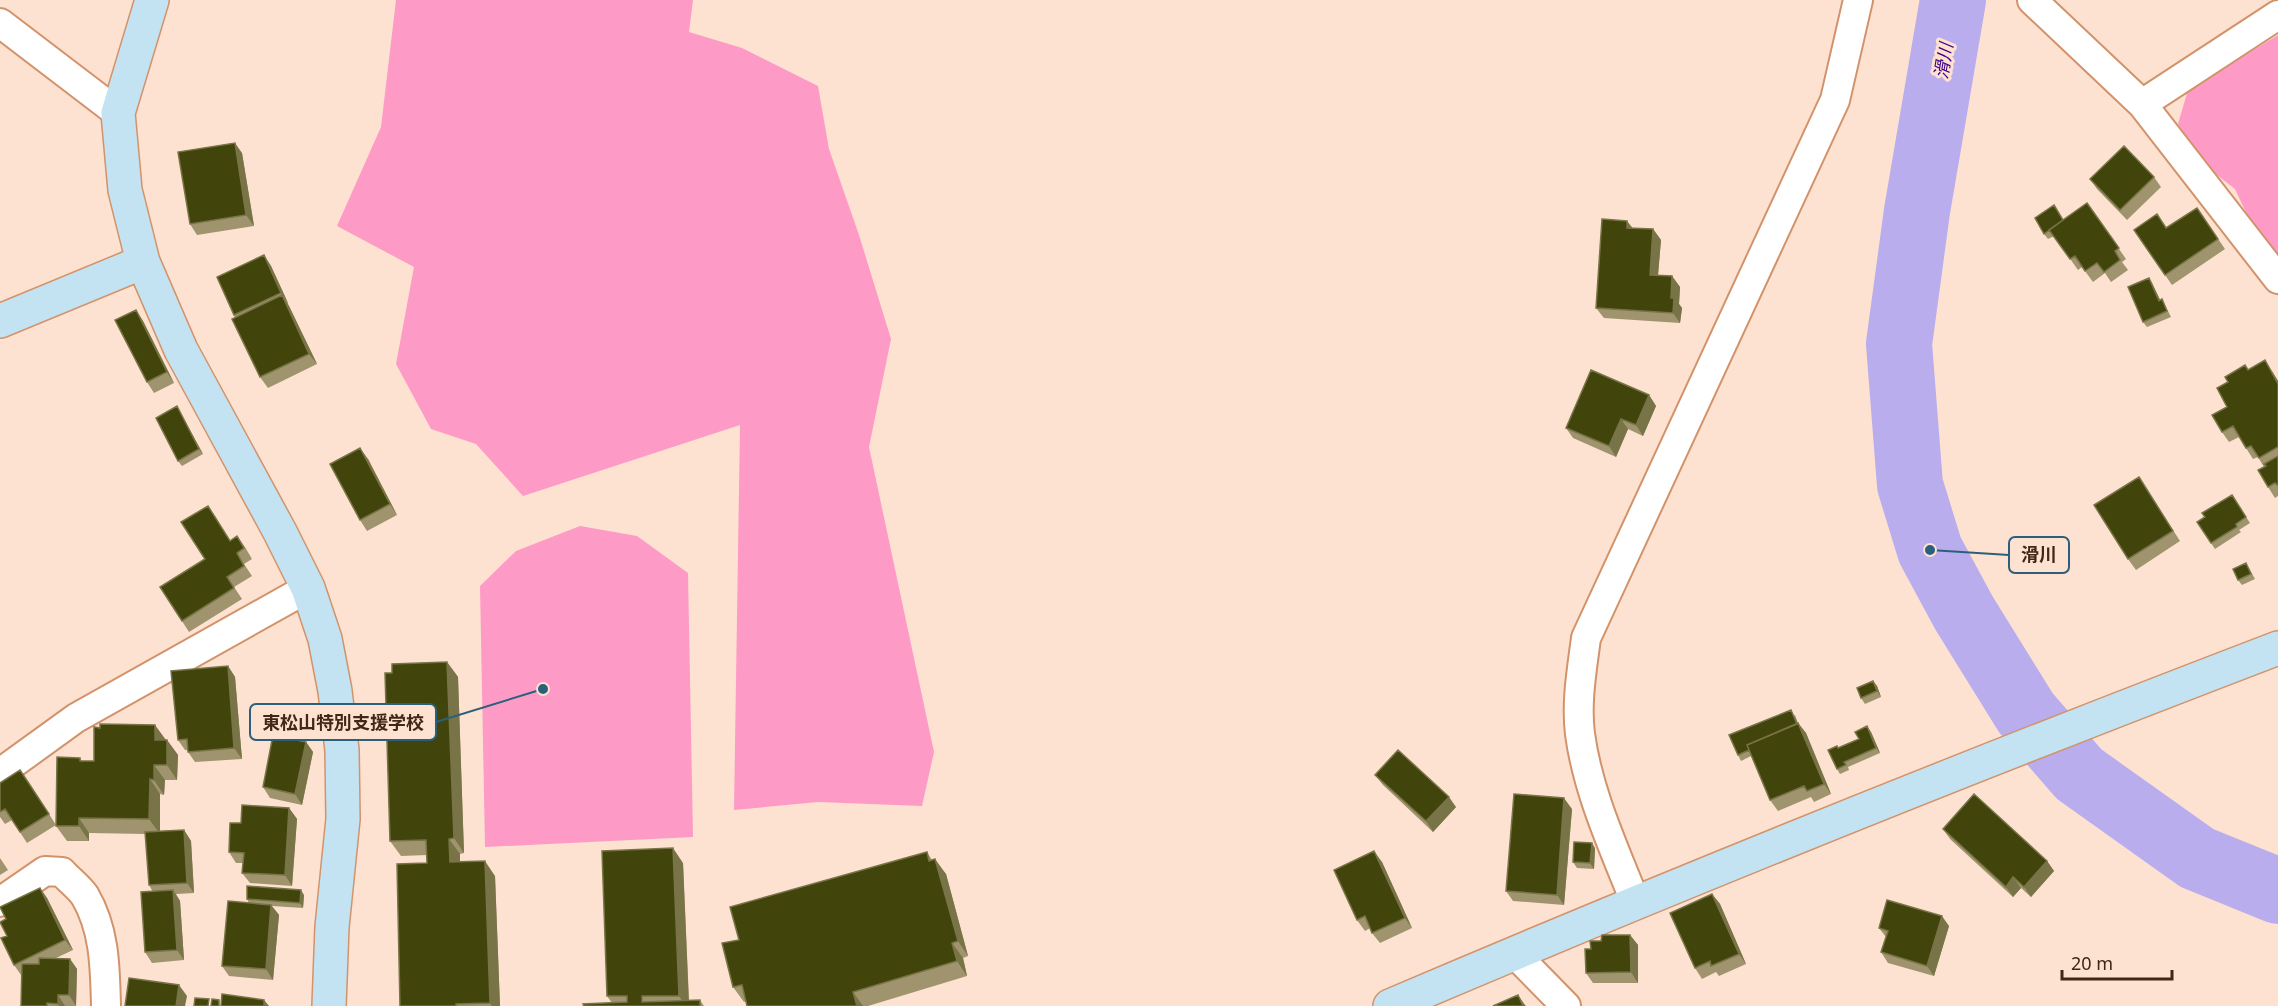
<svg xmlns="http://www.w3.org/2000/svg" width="2278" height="1006" font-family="'Noto Sans','Noto Sans JP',sans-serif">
<rect width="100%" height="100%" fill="#fde2d1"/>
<path fill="#fe9ac6" d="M396,0H693L689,32L742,48L818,86L829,149L859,235L891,339L869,447L934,752L922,806L818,802L734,810L740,425L523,496L476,444L431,429L396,364L414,267L337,226L381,127Z
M2278,35V262L2255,232L2235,189L2208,168L2178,124L2188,90Z
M580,526L637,536L688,573L693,837L485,847L480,586L516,551Z"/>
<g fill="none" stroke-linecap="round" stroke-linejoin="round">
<path stroke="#b9adee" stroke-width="66" d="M1953,0L1917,211L1899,344L1910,485L1930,550L1964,613L2026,713L2079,774L2197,858L2278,891"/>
<g stroke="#d2936b" stroke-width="32">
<path id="street" d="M2032,0L2142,104L2278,279
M0,23L118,113
M2142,104L2278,15
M0,773L76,718L308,588
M0,902L45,871L62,872C69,880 79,887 85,896C105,930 105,968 106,1006
M1636,904C1614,848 1588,793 1580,734C1576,702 1582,669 1586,638L1835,100L1858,0
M1514,953L1566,1006"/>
</g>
<g stroke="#d2936b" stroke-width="36">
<path id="secondary" d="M152,0L118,113L125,190L143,262L181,350L280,532L308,588L325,639L335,691L342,750L343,819L332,927L329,1006
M0,321L143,262
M1390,1006C1683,881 1980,762 2278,648"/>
</g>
<use href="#street" stroke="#fff" stroke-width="28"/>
<use href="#secondary" stroke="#c3e3f2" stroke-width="33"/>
</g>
<path fill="#9f946e" d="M242,153L254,226L197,235L190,224Z
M2154,177L2161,187L2127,220L2097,189L2090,179Z
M2087,203L2126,259L2122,262L2128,270L2111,282L2105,273L2093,282L2082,267L2078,270L2054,236L2048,239L2044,234Z
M2197,208L2225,249L2172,285L2134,230L2166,228Z
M1632,228L1653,229L1661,240L1658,276H1672L1680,287L1679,304L1682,308L1680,323L1604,318L1596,308Z
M264,255L271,266L288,303V304L317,364L268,388L260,377L234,315Z
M2149,278L2152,283L2160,300L2162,299L2171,317L2147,327L2143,322Z
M136,310L143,321L174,383L154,393L147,382Z
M2245,365L2248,370L2272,371L2278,381V496L2275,498L2268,487L2264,467L2258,457L2253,459L2239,437L2229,442L2222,432L2227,407L2228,382Z
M1649,395L1656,406L1643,436L1628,429L1616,457L1573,438L1566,428Z
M180,412L203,454L182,466L178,461Z
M368,459L397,515L367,531L360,520Z
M2139,477L2180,541L2136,570L2128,559Z
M2232,495L2250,523L2239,530L2241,532L2215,549L2197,522L2205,517Z
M215,516L230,541L237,536L245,547L252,559L244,564L252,576L234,587L242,599L189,632L182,621L205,559Z
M2249,568L2255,579L2242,585L2238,580Z
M447,662L458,677L464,853L460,854V862L495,876L500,1006H400L427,863V855L401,856L390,841L392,673Z
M228,666L235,677L242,759L195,762L188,752V750H185L178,740Z
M1873,681L1877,686L1881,697L1865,704L1861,698Z
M270,714L274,720L269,732L263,729L259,724Z
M1795,715L1798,723L1806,733L1831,794L1814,802L1811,797L1778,811L1770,800L1751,756L1741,761L1738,755Z
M1871,732L1880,753L1848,767L1849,770L1840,774L1837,769L1838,748L1859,739Z
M166,740H167L178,755L177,780H165L164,795L160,794V831L184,830L191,841L194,893L176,894L180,901L184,960L152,963L145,952L153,892L149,885L146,834L89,833V841H67L56,826L80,758L82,761H94Z
M306,742L313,752L302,805L270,798L263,787Z
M1375,775L1456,807L1433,832L1383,785Z
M28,781L56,825L27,843L12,820L5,824L0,817V783Z
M289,808L297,819L292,886L250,883L242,873L243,863H236L229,852L241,823Z
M1572,809L1564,905L1513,901L1506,891Z
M1943,829L2047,861L2054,871L2031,897L2021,888L2013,897L1950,839Z
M1595,848L1594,869L1577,868L1573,862Z
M927,852L932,860L946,874L968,956L963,958L967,976L868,1006H747L746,1001L744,1002L733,987L739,940Z
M0,858L8,870L0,875Z
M1382,862L1412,928L1380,943L1372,933L1370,928L1365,931L1357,920Z
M683,863L689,1000H700L704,1006H584L612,1003L607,996Z
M40,888L47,898L73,950L56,958L70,959L77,969L76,1006H21V975L14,965L7,936L6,919Z
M1712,894L1720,904L1746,964L1719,976L1716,972L1702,979L1695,968Z
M304,895L303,908L272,906L279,915L273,980L229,976L222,966L249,903L247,899Z
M1949,926L1934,976L1888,963L1881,952L1886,937L1879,928Z
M1630,935L1638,945V983H1593L1586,973L1591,949L1601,941Z"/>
<path fill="#797447" d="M235,143L242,153L254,226L246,215Z
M1627,221L1635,231L1627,228Z
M1653,229L1661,240L1657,286L1650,275Z
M264,255L271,266L288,303L281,293Z
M1672,276L1680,287L1679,304L1682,308L1680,323L1673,313L1671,298Z
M2149,278L2152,283L2163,306L2159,301Z
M282,295L289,306L317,364L309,354Z
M136,310L143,321L174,383L167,372Z
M2265,360L2278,381V384Z
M1649,395L1656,406L1643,436L1636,425Z
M177,406L180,412L203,454L199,449Z
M1621,419L1628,429L1616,457L1609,446Z
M360,448L368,459L397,515L390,504Z
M447,662L458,677L464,853L454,838Z
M228,666L235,677L242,759L234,748Z
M1873,681L1877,686L1881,697L1877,691Z
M270,714L274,720L269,732L266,726Z
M1798,723L1806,733L1831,794L1824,784Z
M155,725L166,740H155Z
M1867,726L1871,732L1880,753L1876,748Z
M167,740L178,755L177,780L167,765Z
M306,742L313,752L302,805L295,794Z
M154,765L165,780L164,795L154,780Z
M150,779L160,794V834L149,819Z
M1449,797L1456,807L1433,832L1426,821Z
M1564,798L1572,809L1564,905L1557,895Z
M289,808L297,819L292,886L285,875Z
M79,818L89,833V841L79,826Z
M184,830L191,841L194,893L187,883Z
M449,839L460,854V877L450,862Z
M1592,843L1595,848L1594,869L1590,863Z
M673,848L683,863L689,1006H686L679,996Z
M1374,851L1382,862L1412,928L1405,918Z
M935,859L946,874L968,956L958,941Z
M485,861L495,876L500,1006H492L490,1003Z
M2047,861L2054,871L2031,897L2024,887Z
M2013,877L2021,888L2013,897L2006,887Z
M40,888L47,898L73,950L65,940Z
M173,890L180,901L184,960L177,950Z
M301,890L304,895L303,908L300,903Z
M1712,894L1720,904L1746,964L1739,954Z
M271,905L279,915L273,980L266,969Z
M1942,916L1949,926L1934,976L1927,966Z
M1630,935L1638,945V983L1631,972Z
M952,943L963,958L967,976L957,961Z
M70,959L77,969L76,1006L69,995Z
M179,985L187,996L185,1006H176Z
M853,992L863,1006H857Z
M58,995L65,1006H59L58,1004Z
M1518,995L1525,1005L1526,1006H1523Z
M264,1000L269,1006H264Z"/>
<path fill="#41450c" stroke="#797447" stroke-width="1.5" d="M235,143L246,215L190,224L178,152Z
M2124,146L2154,177L2120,210L2090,179Z
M2087,203L2119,248L2115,251L2120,260L2104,272L2097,263L2085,271L2075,256L2070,259L2049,230Z
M2054,205L2063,220L2044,234L2035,218Z
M2197,208L2218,239L2165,275L2134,230L2157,214L2166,228Z
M1602,219L1627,221V228L1653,229L1650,275L1672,276L1671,298H1674L1673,313L1596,308Z
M264,255L281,293L234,315L217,277Z
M2149,278L2159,301L2162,299L2167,311L2143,322L2128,287Z
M282,295L309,354L260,377L232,319Z
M136,310L167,372L147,382L115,320Z
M2265,360L2278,384V447L2259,458L2251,446L2246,448L2233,426L2222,432L2212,415L2227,407L2217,388L2228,382L2225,377L2245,365L2248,370Z
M1591,370L1649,395L1636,425L1621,419L1609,446L1566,428Z
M177,406L199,449L178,461L156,418Z
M360,448L390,504L360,520L330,464Z
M2278,456V484L2277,485L2275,483L2268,487L2258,470L2266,466L2264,464Z
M2139,477L2173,531L2128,559L2094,505Z
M2232,495L2246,517L2236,524L2237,527L2211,543L2197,522L2205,517L2202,513Z
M208,506L230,541L237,536L244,548L237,553L244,566L227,577L234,588L182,621L160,587L205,559L181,522Z
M2246,563L2251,574L2238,580L2233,569Z
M447,662L454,838L449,839L450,862L485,861L490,1003L456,1004V1006H400L397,864L427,863L426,840L390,841L385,673H392V664Z
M228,666L234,748L188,752L187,739L178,740L171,671Z
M1873,681L1877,691L1861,698L1857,688Z
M1791,710L1797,724L1747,745L1749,750L1738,755L1729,735Z
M1798,723L1824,784L1807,791L1804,786L1770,800L1747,745Z
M100,724L155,725V740H167V765H154V780L150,779L149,819L79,818V826H56L57,757L80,758V761H94V727L100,728Z
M1867,726L1876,748L1844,762L1846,765L1837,769L1828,750L1837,746L1838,748L1859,739L1855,732Z
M273,735L306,742L295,794L263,787Z
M1398,750L1449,797L1426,821L1375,775Z
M20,770L49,814L20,832L5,809L0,812V783Z
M1514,794L1564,798L1557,895L1506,891Z
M1974,794L2047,861L2024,887L2013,877L2006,887L1943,829Z
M242,805L289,808L285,875L242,873L244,853L229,852L230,823H241Z
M184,830L187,883L149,885L145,832Z
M1574,842L1592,843L1590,863L1573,862Z
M673,848L679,996H642V1002L700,1000V1006H584L583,1004L627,1002V996H607L602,851Z
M1374,851L1405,918L1372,933L1365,916L1357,920L1334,870Z
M927,852L929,861L935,859L958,941L952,943L957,961L853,992L857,1006H747L742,985L733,987L722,943L739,940L730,907Z
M247,886L301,890L300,903L247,899Z
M40,888L65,940L14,965L1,938L7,936L0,922L6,919L0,907Z
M173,890L177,950L145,952L141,892Z
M1712,894L1739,954L1711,966L1710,961L1695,968L1670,913Z
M1887,900L1942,916L1927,966L1881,952L1888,931L1879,928Z
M228,901L271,905L266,969L222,966Z
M1602,935H1630L1631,972L1586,973L1585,949H1591L1590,941H1601Z
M39,958L70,959L69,995H58V1004L47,1003V1006H21L22,964H39Z
M129,978L179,985L176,1006H125Z
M222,994L264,1000V1006H221Z
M1518,995L1523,1006H1493Z
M195,998L209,999L208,1006H194Z
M212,999L219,1000V1006H211Z"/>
<g text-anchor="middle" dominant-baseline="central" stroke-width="6" stroke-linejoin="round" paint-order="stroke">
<g font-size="18" font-style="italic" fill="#3e0086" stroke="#fde2d1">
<text transform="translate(1943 61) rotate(-81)">滑川</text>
</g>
</g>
<path fill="none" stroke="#2a607b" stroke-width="2" d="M1930 550L2009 555M543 689L436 722"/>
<g fill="#2a607b" stroke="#fde2d1" stroke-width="2">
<circle cx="1930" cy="550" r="6"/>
<circle cx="543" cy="689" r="6"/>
</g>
<g fill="#fde2d1" stroke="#2a607b" stroke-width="2">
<rect x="2009" y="537" width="60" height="36" rx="6"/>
<rect x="250" y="704" width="186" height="36" rx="6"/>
</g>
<g font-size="18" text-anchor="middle" font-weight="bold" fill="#412717">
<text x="2039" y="561">滑川</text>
<text x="343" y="729">東松山特別支援学校</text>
</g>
<path d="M2062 970v9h110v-9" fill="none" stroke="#412717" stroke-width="3"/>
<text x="2071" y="970" font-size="18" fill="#412717" stroke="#fde2d1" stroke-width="4.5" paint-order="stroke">20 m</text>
</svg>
